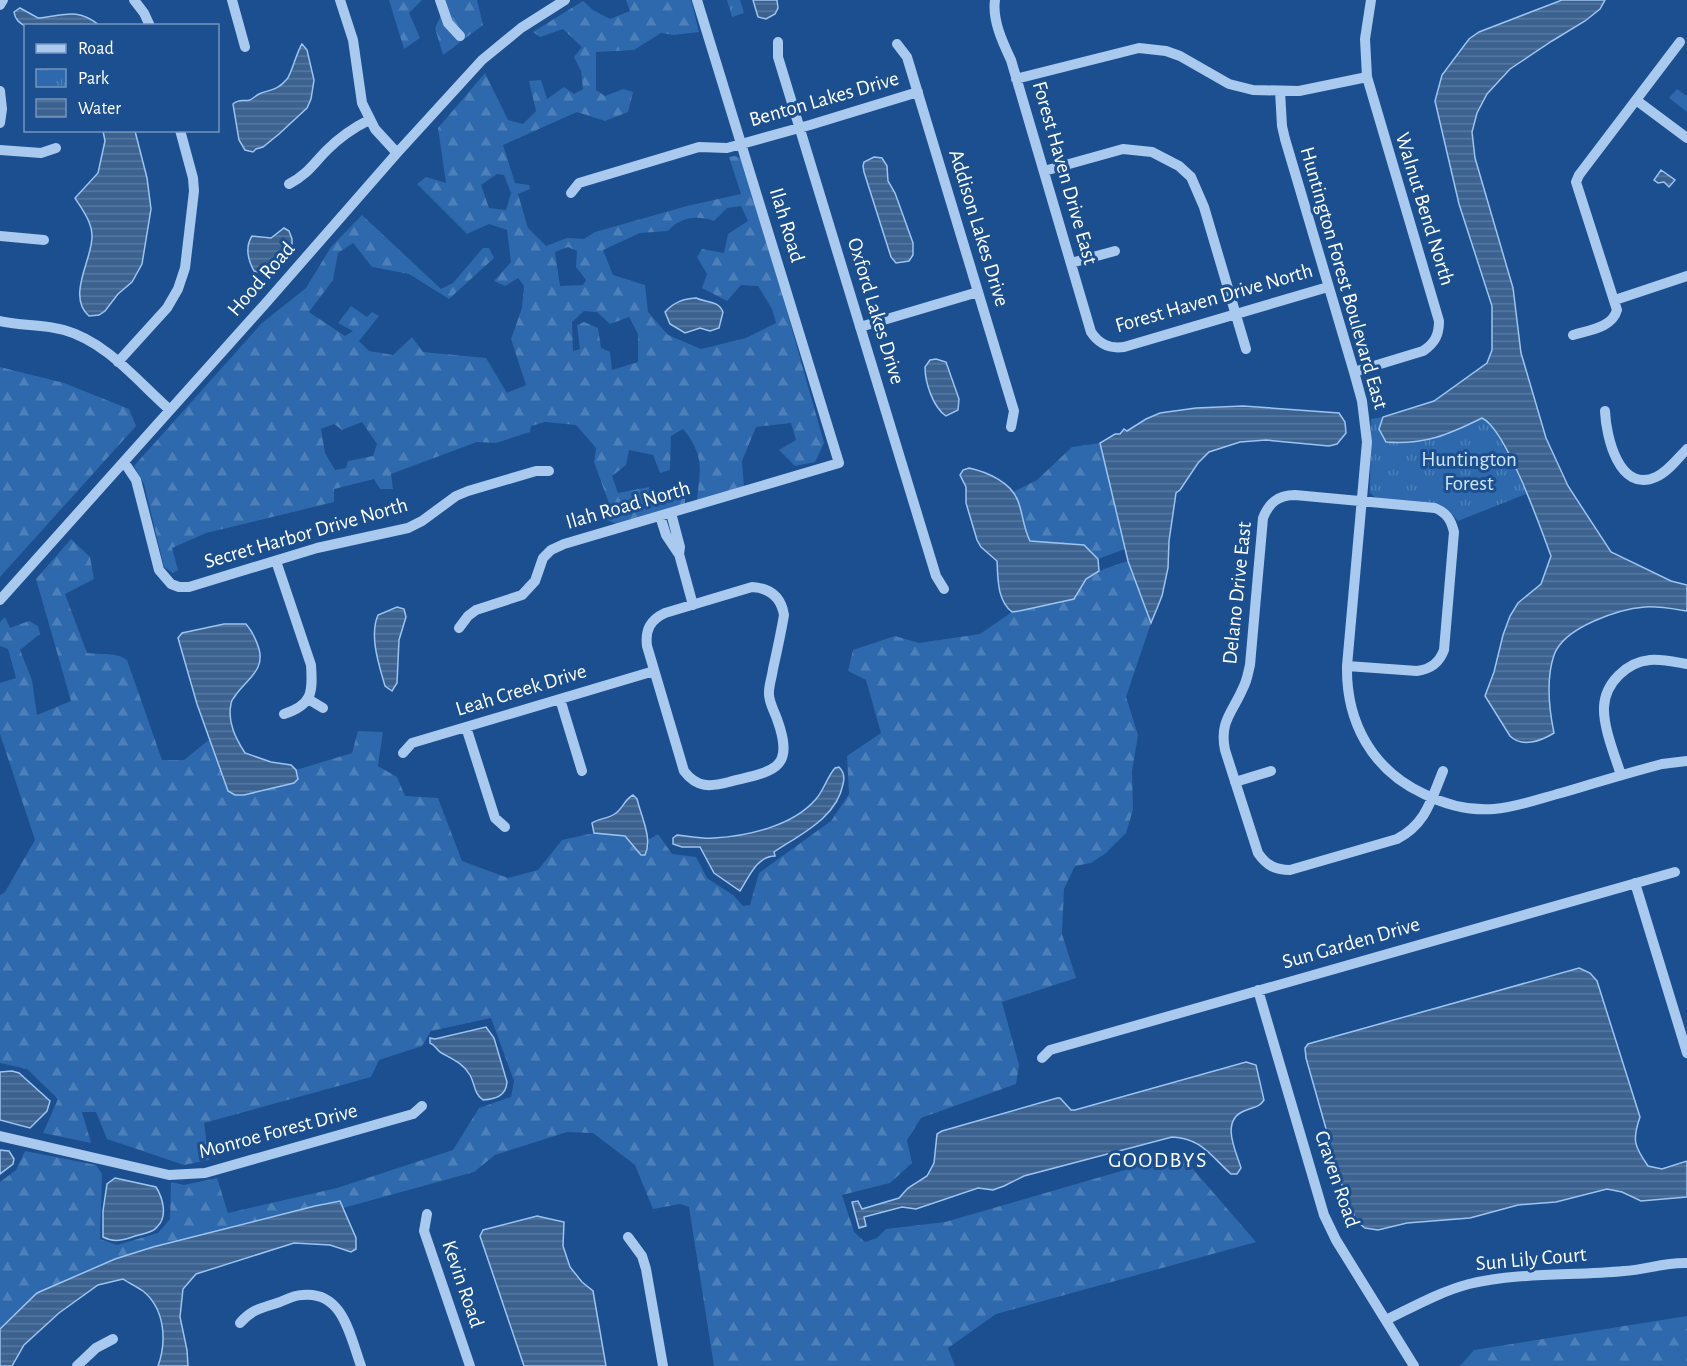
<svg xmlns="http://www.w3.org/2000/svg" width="1687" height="1366" font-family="'Alegreya Sans',sans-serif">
<defs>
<pattern id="forest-firs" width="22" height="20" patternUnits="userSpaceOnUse" patternTransform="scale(1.5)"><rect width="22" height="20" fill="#2e69ad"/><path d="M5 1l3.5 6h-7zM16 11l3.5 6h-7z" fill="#4d80b9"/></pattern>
<pattern id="park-tufts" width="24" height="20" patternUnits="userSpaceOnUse" patternTransform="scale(1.5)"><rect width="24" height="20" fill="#2e69ad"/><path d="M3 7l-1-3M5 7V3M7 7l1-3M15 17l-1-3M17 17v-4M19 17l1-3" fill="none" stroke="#4d80b9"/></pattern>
<pattern id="water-rules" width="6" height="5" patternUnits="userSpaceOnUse" patternTransform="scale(1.5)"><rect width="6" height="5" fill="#3c6290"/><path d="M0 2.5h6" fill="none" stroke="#597aa1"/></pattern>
</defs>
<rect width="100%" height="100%" fill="#1b4f8f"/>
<path fill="url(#forest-firs)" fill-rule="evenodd" d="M389,0H422L409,13L420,38L404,49Z
M443,0H477L483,25L443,55L435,28L447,3Z
M626,0H691L699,32L674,35L661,33L634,50L596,52V90L605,96L623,89L633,92L628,112L605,121L577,112L503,145L515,183L529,185L530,189L518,194L528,228L546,246L567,238L584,239L595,232L687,206L741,194L729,157L735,156L744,159L824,443L815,462L795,466L779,450L796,440L791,423L756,427L742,461L744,487L697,501C700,469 705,456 683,429L671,436L670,470L660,473L653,455L629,450L626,465L612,476L618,493L649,487L651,495L678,490L685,494V506L617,524L605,519L610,506L594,462L596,448L576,425L545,422L531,426L530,432L496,443L477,442L391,474L393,489H380L374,479L334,489V502L206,533L172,548L178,570L173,573L164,567L144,484L134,466L262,323L306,288L331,247L362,215L441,289L453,283L483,248H489L494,258L449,299L409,274L372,267L353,243L338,253L333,280L309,312L345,336L353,331L338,323L351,306L367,317L372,312L379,316L359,341L369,351L393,355L412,337L423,352L486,358L507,393L526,385L511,339L522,308L524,286L518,278L505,286L494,281L511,262L507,230L489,224L467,234L417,184L426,177L446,183L438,128L485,73L508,120L523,124L536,111L529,81L541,80L547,99L564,87L574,94L583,89L581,71L574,57L582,47L563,29L540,37L533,32L583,1L593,10L610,19L630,11ZM497,174L504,175L511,193L506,210L489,208L481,185ZM741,206L748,221L728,234L724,253L702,249L697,257L707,274L702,288L727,301L741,285L758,286L772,309L776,323L746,338L701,349L668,335L648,312L645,285L613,275L603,250L640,233L668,231C680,217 697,215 714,221L727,208ZM568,247L577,251L576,267L586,280L583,285L560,286L555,252ZM584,311L597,312L610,324L629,317L638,334V362L612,370L610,352L601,348L598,328L584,322L577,325L580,349L573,351L572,322ZM362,422L377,444L373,456L348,461L346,468L335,470L325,453L321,429L334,424L342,430Z
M0,367L64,383L129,409L136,426L0,577Z
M1100,443L1125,549L1098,559L1084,545L1030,541C1022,525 1022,507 1013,492L1037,480L1072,447Z
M71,539L90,557L94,579L65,594L87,653C100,655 117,652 127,660L162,760H184L210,739L228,791C258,792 271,790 298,775L296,770L352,753L358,731L383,732L378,766L397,777L405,796L438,798L462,861L508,878L538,870L562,840L594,833L625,836L649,847L648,840L658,834L672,854L696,857L707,878L733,895L743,906L750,905L759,873L831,821L849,794L847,756L881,733L866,680L848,671L853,650L895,636L919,643L980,634L1012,612L1074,599C1086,572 1102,570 1128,561L1151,623L1126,697L1138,735L1132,771L1133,810L1126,833L1106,853L1091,863L1075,866L1064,889L1062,934L1076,978L1002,1002L1019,1065L1016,1084L921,1118L907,1140L912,1163L890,1183L842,1195L854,1232L865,1242L877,1238L886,1229L945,1222L1180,1154L1256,1242L996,1314L948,1348L955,1366H714L689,1207L680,1204L653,1209L635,1165L593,1133L567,1132L495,1155L474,1172L343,1208L339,1201L315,1206L153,1247L37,1293L0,1329V1182L16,1170L25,1151L96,1165L102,1174L100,1239L117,1245L158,1233L170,1219L171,1182L184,1185L217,1178L228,1213L337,1188L453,1150L479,1108L511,1097L514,1081L491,1018L431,1031L422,1046L379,1060L371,1077L204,1123L209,1160L184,1165L107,1139L96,1112H82L91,1143L43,1133L58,1099L27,1069L0,1063V895L5,892L35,840L0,734V683L16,678L8,649L0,646V622L5,617L10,628L29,621L38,626L40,634L20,650L32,680L37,715L71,701L36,579Z
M1687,1316V1366H1460L1474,1350Z"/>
<path fill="url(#park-tufts)" d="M727,0H740L744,13L732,17Z
M1383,417L1379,429L1408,443L1447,435L1482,418L1489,421L1516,469L1526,494L1458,521L1448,510L1375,497L1370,493L1371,419Z"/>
<path fill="#2e69ad" d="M1677,89L1687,96V112L1669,98Z"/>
<path fill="url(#water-rules)" stroke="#9cc4f0" stroke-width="1.5" d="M753,0H777L778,8L775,14L766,19L758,17Z
M1562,0H1605L1600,9L1585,21L1552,41L1510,69L1487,94L1477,113L1472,132L1475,158L1513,288L1521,353L1546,438L1568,486L1611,552L1671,581L1687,585V611C1674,609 1658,606 1645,607C1619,609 1564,627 1554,655C1546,679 1549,709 1554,733C1541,741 1522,748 1510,736L1485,696L1494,672L1503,635L1510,616L1518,603L1541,584L1551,556C1541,529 1506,429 1482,418C1448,435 1424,445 1386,442L1379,429L1383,417L1434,401L1487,363L1492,350V306L1459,204L1435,101L1442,75L1469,39L1479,32Z
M20,8L38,18C64,16 76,7 99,25L25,26C20,23 15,20 14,12Z
M302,44L307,50L314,80L311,99L307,108L279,134L263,147L256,149L253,152L245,150L239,140L233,104C240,98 243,102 250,100C252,99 257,95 259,94C271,89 277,91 287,79C291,75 297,51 302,44Z
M103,131H135L147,178L151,209L142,264L132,282L118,294L105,311L99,315L89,316C66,296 93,258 92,236C92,222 82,209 75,198L98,173L105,141Z
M874,157L882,158L887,166L888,181L895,193L913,243V255L909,261L896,263L891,257L864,172L863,166L864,162Z
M1661,170L1675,180L1669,187L1664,182L1658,183L1654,180Z
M284,228L289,231L292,239V244L269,270L262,273L254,271C248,260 245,247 252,236L271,238Z
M696,298C707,303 718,300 723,312L719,328L710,331L700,328L685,333L670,324L665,312C674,302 683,299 696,298Z
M936,359L946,362L959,399L958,410L946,416C933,407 925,383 925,367L930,360Z
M1243,406L1339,413L1345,422L1346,433L1337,444L1329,446L1266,440L1240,442L1209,452L1198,463L1180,490L1176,493L1169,541L1168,568L1162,596L1151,623L1128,561L1100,443L1115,434H1120L1124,429L1127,431L1146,419L1160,413L1196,408Z
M969,468C987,472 1011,482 1018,501C1023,514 1023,527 1030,541L1084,545L1098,559L1099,571L1086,579L1074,599L1019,611L1012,612C997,600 998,579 997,561L981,547L977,540L966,503V487L960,475L963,470Z
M397,607L404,609L406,617L399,640L397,683L392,691L385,686C379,665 369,636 378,615Z
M224,624H246C252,631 256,639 259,649C265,670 247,679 235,696C232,701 232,698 231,704C227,722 236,739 245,753L271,762L291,765L296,770L298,779L294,783L244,795H235L228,791L197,704L178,638L182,633Z
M839,767C844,772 845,777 843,784C837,818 799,835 774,852L775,856C757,856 749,877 740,891L714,873L700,847H682L673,844V838L677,835C689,836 702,839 714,838C748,836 793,826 816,799C824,790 827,777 835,768Z
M633,795L637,799C641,816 653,839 645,855H641L625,836L594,833L592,823C599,818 609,819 616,813C623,808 625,799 633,795Z
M1579,968L1590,973L1597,981L1640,1117C1632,1140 1634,1146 1648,1166L1662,1169L1687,1161V1197L1641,1201L1622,1192L1607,1189L1556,1202L1518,1205L1470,1218L1407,1223L1378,1230L1365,1228L1355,1220L1353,1210L1347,1203L1306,1058L1305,1048L1308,1044Z
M486,1027L494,1038L507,1082C506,1096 496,1099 483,1100C474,1094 475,1084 470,1075C463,1063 452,1059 440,1052C436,1049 435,1045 430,1043V1038L435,1039Z
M1246,1062L1256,1065L1264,1100C1259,1108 1252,1107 1244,1111C1220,1121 1236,1151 1241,1168L1237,1174H1231C1211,1156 1201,1138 1172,1137L1024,1176L1004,1186L993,1190L978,1188L916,1209L902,1207L864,1217L866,1226L859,1228L852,1202L858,1201L862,1209L899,1198L908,1188L927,1176L934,1163L937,1134L942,1131L1057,1098H1060L1071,1110H1075Z
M12,1071L19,1073L50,1101L47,1111L30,1128L0,1120V1072Z
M0,1150L9,1151L14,1159L13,1164L0,1174Z
M115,1178L156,1187C163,1198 168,1217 157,1227C153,1233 142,1234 135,1236C124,1240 114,1243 103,1237V1211L107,1184Z
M340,1201L356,1238V1249L351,1252L330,1245L294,1243L196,1274L183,1289L180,1317L187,1350L188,1366H158C167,1341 165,1309 143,1291C137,1287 129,1283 123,1279L98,1285L59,1313L24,1345L12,1366H0V1329L37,1293L115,1259L153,1247L315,1206Z
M537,1216L564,1222L563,1246L570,1267L582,1282L593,1291L606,1366H524L480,1236L483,1230Z"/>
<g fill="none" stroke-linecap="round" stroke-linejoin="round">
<path stroke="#a9c9ee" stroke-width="10" d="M134,0L144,13L150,26
M232,0L245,47
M340,0L353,40L362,103L375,129L397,153
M440,0L448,23L460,36
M995,0C992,20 1003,43 1011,60L1091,332C1099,344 1109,349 1124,347L1328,287
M0,5L3,0
M778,42V57L936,576L944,589
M897,44L907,57L1014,411L1011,427
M1016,79L1139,48L1166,51L1180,56L1229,84L1253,90L1299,91L1367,77
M0,91L2,109L0,123
M1280,91L1282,126L1285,139L1354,372L1362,401L1367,442L1347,666C1346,722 1372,770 1424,794C1446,805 1469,811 1494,809C1517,807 1539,799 1561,793C1595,783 1628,773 1662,764L1687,761
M1636,100L1687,138
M0,150L41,153L56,148
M1044,171L1123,149L1152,152L1179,166L1191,177L1204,207L1246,349
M289,184C307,175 314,163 327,150C340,137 353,128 369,120
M571,193L579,183L699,147L727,148L810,125L918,92
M0,236L44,240
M1071,263L1115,251
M1615,300L1687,276
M0,321C21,326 43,324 64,330C107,342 137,381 170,410
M860,327L978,292
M1573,335C1589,330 1612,328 1617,310L1576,182L1579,175L1680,42
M118,362L167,308L178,289L185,268L194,191L193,178L180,130
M1354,372L1423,351C1435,343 1439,335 1439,321L1367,77L1365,39L1371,0
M1605,411C1606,436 1619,494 1656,477C1668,472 1678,458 1687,449
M124,462L136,480L159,570L171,584L179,587H189L317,548L408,528L422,521L456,496L468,491L536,471H549
M671,513L680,547L679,554L693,605
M660,516L666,535L678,553
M276,561L311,665C313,693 312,705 284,714
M752,587C770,588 781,597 784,615C781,633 777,651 773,669C772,677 769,685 769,692C768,701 774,710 777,719C796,771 772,771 729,782C710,787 697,788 684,771L647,646C645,630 650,620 665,613Z
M0,600L265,304L397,153L482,60L521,28L565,0
M459,628L468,616L476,610L522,595L535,581L543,558L551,550L564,544L839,463L697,0
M1347,666L1417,671C1431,669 1439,663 1444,650L1454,532C1451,520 1447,513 1435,508L1295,495C1278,495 1269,503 1263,518L1250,665C1248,673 1247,681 1243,688C1233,712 1219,721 1225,750L1258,853C1266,865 1275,870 1290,870L1397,839C1426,824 1431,800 1443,771
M308,699L323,708
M560,699L582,771
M466,727L495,818L505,827
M403,753L412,743L654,671
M1621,775C1615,756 1603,727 1604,707C1605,683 1627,662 1650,660C1662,659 1675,662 1687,664
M1235,782L1271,771
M1635,883L1687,1053
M1258,990L1324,1215L1336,1240L1414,1366
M1042,1058L1050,1050L1675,872
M0,1136L169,1175L205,1173L413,1114L422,1106
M427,1214L424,1231L470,1366
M628,1237L642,1256L646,1269L663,1366
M1386,1320C1413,1307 1439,1292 1469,1284C1520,1272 1573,1276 1624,1271C1645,1270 1665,1262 1687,1263
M240,1323C253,1308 263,1308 280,1302C287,1299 295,1295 302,1295C343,1290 350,1336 361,1366
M77,1366L96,1348L113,1339"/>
</g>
<g text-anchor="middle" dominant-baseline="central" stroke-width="6" stroke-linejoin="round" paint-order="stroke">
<g font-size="21" fill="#fff" stroke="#1b4f8f">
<text transform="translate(824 99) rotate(-16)">Benton Lakes Drive</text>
<text transform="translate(1065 173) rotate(74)">Forest Haven Drive East</text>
<text transform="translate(1425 209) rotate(73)">Walnut Bend North</text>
<text transform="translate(787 225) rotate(73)">Ilah Road</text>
<text transform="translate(979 228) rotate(73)">Addison Lakes Drive</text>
<text transform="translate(1344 278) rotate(74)">Huntington Forest Boulevard East</text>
<text transform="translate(261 279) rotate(-49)">Hood Road</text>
<text transform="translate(1214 298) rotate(-16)">Forest Haven Drive North</text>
<text transform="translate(876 311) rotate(73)">Oxford Lakes Drive</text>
<text transform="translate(628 505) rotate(-16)">Ilah Road North</text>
<text transform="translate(306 533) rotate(-16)">Secret Harbor Drive North</text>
<text transform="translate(1237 593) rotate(-84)">Delano Drive East</text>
<text transform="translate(521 690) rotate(-17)">Leah Creek Drive</text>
<text transform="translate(1351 943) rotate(-16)">Sun Garden Drive</text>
<text transform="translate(278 1131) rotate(-15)">Monroe Forest Drive</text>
<text transform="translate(1337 1179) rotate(71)">Craven Road</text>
<text transform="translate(1531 1259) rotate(-5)">Sun Lily Court</text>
<text transform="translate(463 1284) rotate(71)">Kevin Road</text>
</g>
<g font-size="21" fill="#cfe3fa" stroke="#1b4f8f">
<text x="1469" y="459">Huntington<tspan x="1469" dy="24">Forest</tspan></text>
</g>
<g font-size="22" letter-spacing="1.5" fill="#fff" stroke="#1b4f8f">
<text x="1158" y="1160">GOODBYS</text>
</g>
</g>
<rect x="24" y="24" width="195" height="108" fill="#1b4f8f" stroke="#7695bc" stroke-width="1.5"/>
<rect x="36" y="44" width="30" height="9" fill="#a9c9ee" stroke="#7695bc" stroke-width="1.5"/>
<text x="78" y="54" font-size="18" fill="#ffffff">Road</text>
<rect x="36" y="69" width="30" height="18" fill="url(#park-tufts)" stroke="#7695bc" stroke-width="1.5"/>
<text x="78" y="84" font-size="18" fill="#ffffff">Park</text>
<rect x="36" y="99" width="30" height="18" fill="url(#water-rules)" stroke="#7695bc" stroke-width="1.5"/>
<text x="78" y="114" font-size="18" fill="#ffffff">Water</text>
</svg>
